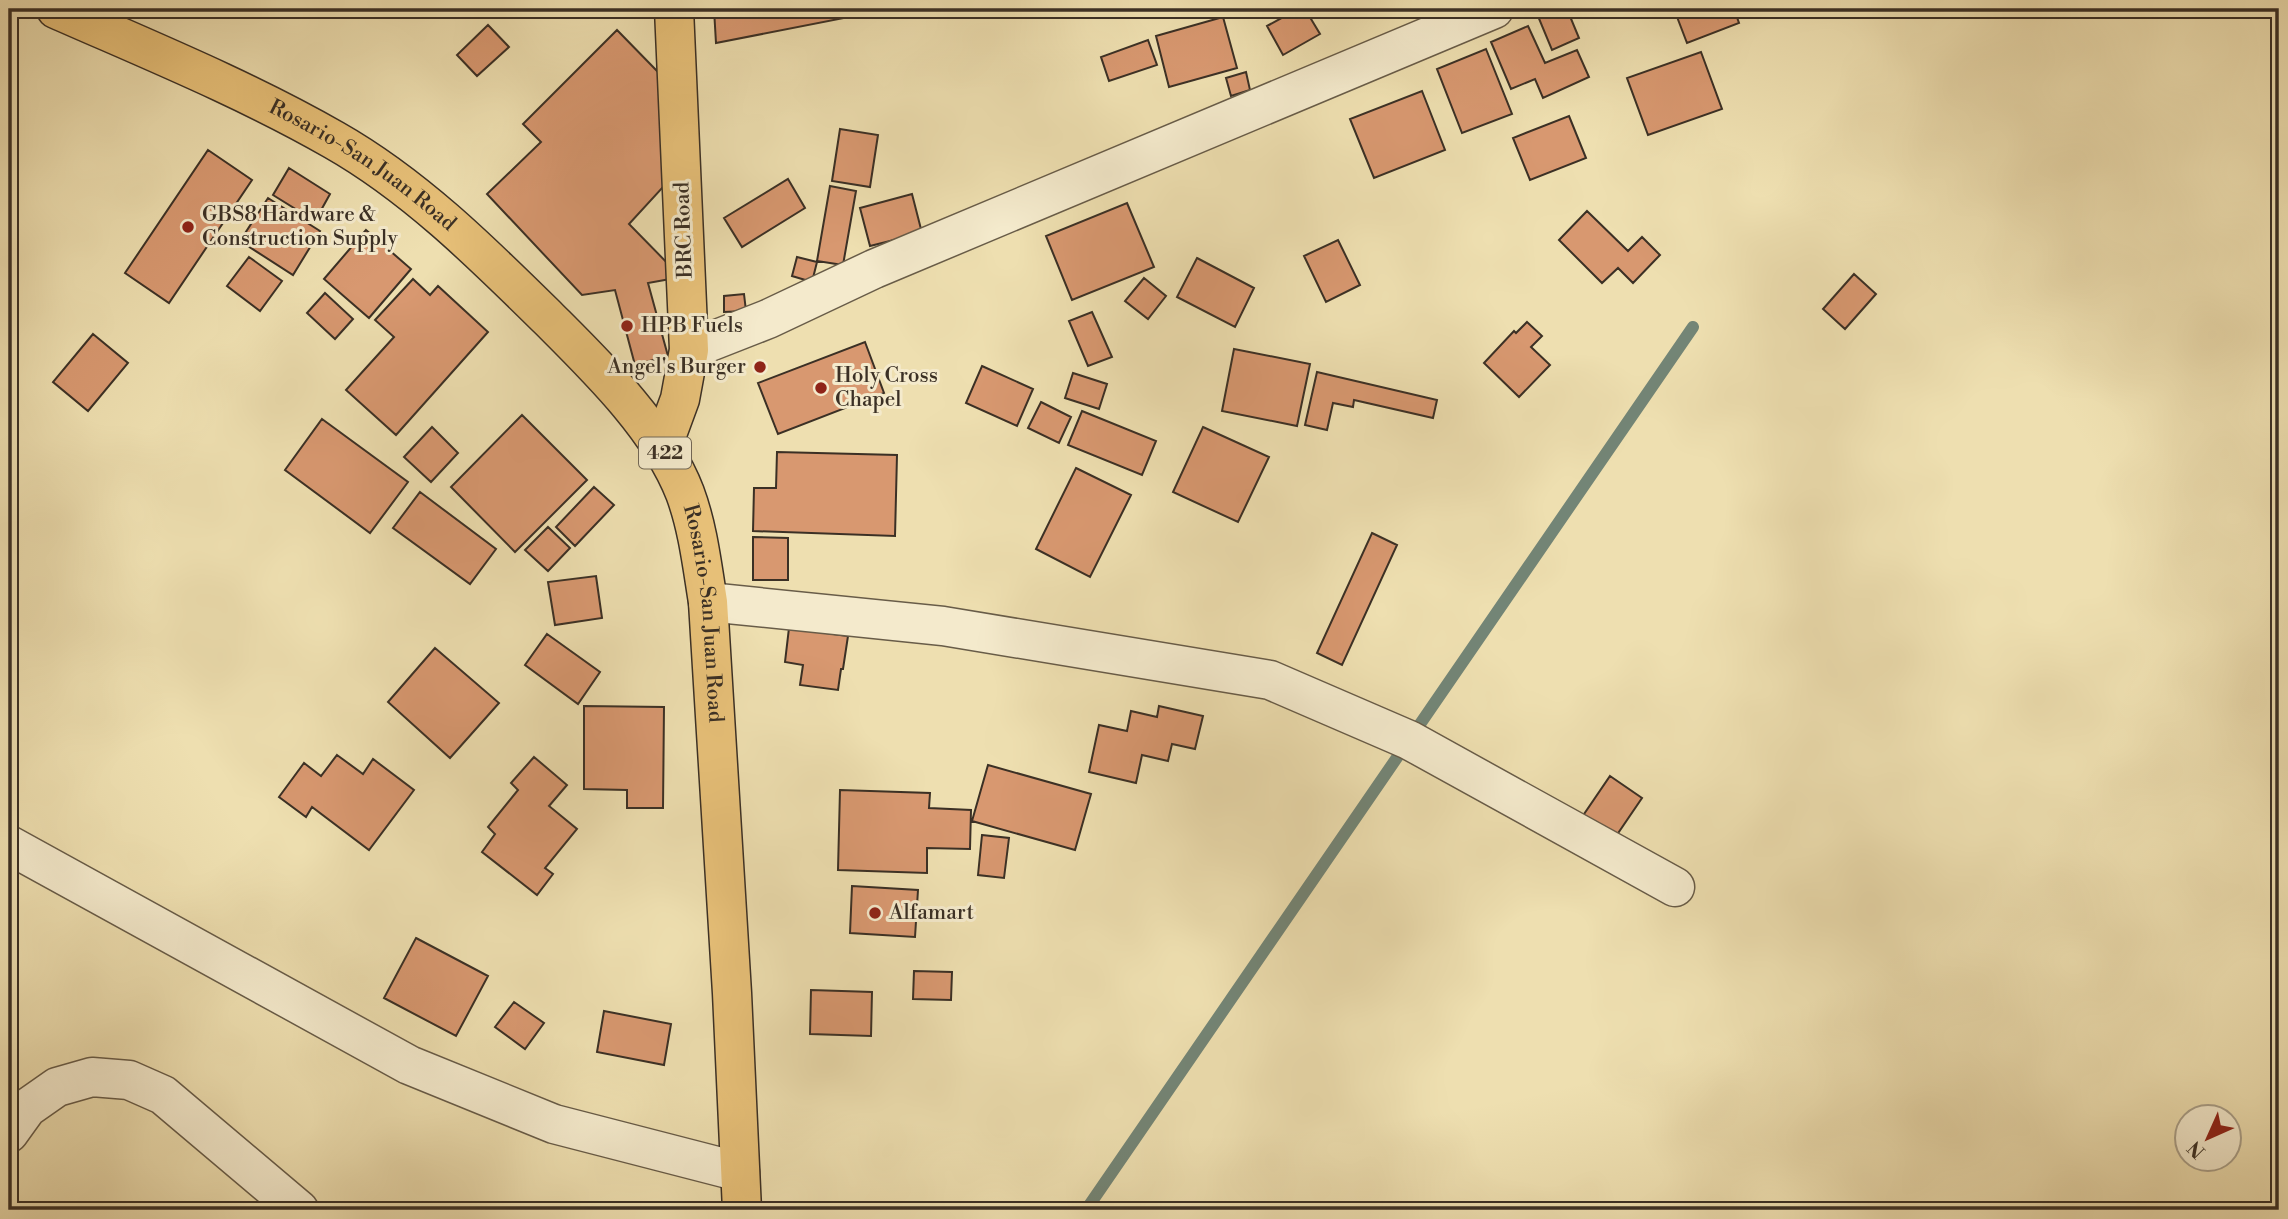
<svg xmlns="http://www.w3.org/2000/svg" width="2288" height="1219" font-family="'Libre Bodoni',serif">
<rect width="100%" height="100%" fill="#eedfb0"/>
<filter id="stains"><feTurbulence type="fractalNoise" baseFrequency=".00286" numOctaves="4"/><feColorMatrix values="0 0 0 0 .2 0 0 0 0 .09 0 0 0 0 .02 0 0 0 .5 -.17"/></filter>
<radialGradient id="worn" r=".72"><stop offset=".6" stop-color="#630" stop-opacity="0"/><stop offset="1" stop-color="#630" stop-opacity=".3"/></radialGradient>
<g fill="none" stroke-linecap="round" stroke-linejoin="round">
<path stroke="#738576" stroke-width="12" d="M1086,1210L1693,327"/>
</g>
<path fill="#d89870" stroke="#3b3025" stroke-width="2" d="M714,9H844V18L716,43Z
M1298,9H1305L1320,34L1283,55L1267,26Z
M1535,9H1567L1579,38L1552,50Z
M1674,9H1734L1739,23L1687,43Z
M1223,17L1237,68L1169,87L1156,36Z
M488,25L509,47L477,76L457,55Z
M1528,26L1545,63L1577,50L1589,77L1543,98L1535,79L1511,89L1491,42Z
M617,30L658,72L664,186L629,224L681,277L648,283L668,356L635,365L615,290L582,295L487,194L541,142L523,124Z
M1148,40L1157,65L1109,81L1101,57Z
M1486,49L1512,114L1462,133L1437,69Z
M1701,52L1722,109L1648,135L1627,78Z
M1246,72L1250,90L1231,96L1226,78Z
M1422,91L1445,150L1374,178L1350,119Z
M1569,116L1586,158L1530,180L1513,138Z
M840,129L878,135L870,187L832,181Z
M208,150L252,180L169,303L125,273Z
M289,168L330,194L315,221L273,195Z
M788,179L805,208L742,247L724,218Z
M830,186L856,191L843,265L817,261Z
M912,194L922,233L870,246L860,208Z
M268,198L320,231L293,275L240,241Z
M1127,203L1154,267L1072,300L1046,236Z
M1587,211L1628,251L1642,237L1660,255L1633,283L1618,268L1602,283L1559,240Z
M366,230L411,269L369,318L324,279Z
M1338,240L1360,285L1326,302L1304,256Z
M249,257L282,281L260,311L227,286Z
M797,257L817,262L812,282L792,276Z
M1197,258L1254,288L1235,327L1177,297Z
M1854,274L1876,294L1845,329L1823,309Z
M1144,278L1166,296L1148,319L1125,301Z
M413,279L430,295L438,286L488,332L396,435L346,390L394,337L375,320Z
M325,293L353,319L335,339L307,313Z
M744,294L746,311L724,312V296Z
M1092,312L1112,357L1088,366L1069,321Z
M1527,322L1542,336L1531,347L1550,365L1519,397L1484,363L1514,331L1516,333Z
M93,334L128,363L88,411L53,382Z
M865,342L884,393L778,434L758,383Z
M1234,349L1310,364L1297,426L1222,411Z
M982,366L1033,389L1017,426L966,403Z
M1317,372L1437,400L1433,418L1354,400L1353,407L1333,403L1327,430L1305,425Z
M1073,373L1107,384L1099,409L1065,398Z
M1041,402L1071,417L1059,443L1028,428Z
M1082,411L1156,441L1142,475L1068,445Z
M522,415L587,480L515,552L451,487Z
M322,419L408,482L370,533L285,470Z
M432,427L458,453L431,482L404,457Z
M1203,427L1269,457L1238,522L1173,492Z
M777,452L897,455L895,536L753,531L754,488H776Z
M1076,468L1131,495L1090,577L1036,549Z
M594,487L614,505L575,546L556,527Z
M420,492L496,549L470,584L393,528Z
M548,527L570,548L548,571L525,550Z
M1372,533L1397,545L1342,665L1317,653Z
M753,537L788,538V580H753Z
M596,576L602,618L555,625L548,582Z
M789,628L848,636L843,669H841L838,690L800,685L803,665L785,662Z
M547,634L600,672L578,704L525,665Z
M435,648L499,703L450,758L388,702Z
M584,706L664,707L663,808H627V790L584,789Z
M1159,706L1203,716L1195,749L1172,744L1168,761L1142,755L1136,783L1089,772L1099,725L1127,731L1131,711L1157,717Z
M337,755L363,774L373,759L414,790L369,850L312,807L306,817L279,797L304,763L321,776Z
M534,757L567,785L549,806L577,829L545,868L553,874L537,895L482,852L495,834L488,827L518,790L511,783Z
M988,765L1091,794L1075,850L972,821Z
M1610,776L1642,798L1612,842L1580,820Z
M840,790L930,793L929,808L971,810L970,849L927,848V873L838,870Z
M982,835L1009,838L1004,878L978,875Z
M852,886L918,890L915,937L850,933Z
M416,938L488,976L456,1036L384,998Z
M914,971L952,972L951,1000L913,999Z
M811,990L872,992L871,1036L810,1034Z
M514,1002L544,1023L525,1049L495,1027Z
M604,1011L671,1024L664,1065L597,1052Z"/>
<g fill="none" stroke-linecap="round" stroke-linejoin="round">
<g stroke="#685c48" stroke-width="41">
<path id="minor" d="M689,350L768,319L874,269L1494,9
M708,602L943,626L1270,680L1409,740L1675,887
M9,845L409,1065L554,1124L740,1172
M9,1133L27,1108L57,1087L92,1077L129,1080L163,1095L299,1210"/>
</g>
<g stroke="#3b3025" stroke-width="41">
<g id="major">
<path id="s1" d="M56,9C149,50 245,89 334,140C415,186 483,254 549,319C597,367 660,428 685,493C698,528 702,565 708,602L732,993L742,1210"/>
<path d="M662,448L680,399L689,350L674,9"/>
</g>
</g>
<use href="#minor" stroke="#f4eacc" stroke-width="38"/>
<use href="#major" stroke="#e7c078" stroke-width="38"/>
</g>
<g fill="#8f2418" stroke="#f4eacc" stroke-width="2.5">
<circle cx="188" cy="227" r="7"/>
<circle cx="627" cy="326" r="7"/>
<circle cx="760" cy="367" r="7"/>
<circle cx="821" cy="388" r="7"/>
<circle cx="875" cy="913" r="7"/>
</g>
<g text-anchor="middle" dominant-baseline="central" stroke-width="6" stroke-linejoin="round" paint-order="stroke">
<rect fill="#f4eacc" stroke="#726857" stroke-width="2" x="639" y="437.5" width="52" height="31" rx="5"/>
<g font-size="19" font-weight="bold" fill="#3b3025">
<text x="665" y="453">422</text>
</g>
<g font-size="21" fill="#3b3025" stroke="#f4eacc">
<text stroke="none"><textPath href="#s1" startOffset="345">Rosario-San Juan Road</textPath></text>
<text transform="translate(684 230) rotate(-92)">BRC Road</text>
<text stroke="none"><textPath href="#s1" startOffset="933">Rosario-San Juan Road</textPath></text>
</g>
<g font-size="21" fill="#3b3025" stroke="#f4eacc" text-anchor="start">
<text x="202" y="215">GBS8 Hardware &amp;<tspan x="202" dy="24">Construction Supply</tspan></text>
<text x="641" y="326">HPB Fuels</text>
<text x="746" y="367" text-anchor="end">Angel's Burger</text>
<text x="835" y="376">Holy Cross<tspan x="835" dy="24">Chapel</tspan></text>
<text x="889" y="913">Alfamart</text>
</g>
</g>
<rect width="2288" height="1219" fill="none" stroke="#eedfb0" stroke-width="35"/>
<rect x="10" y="10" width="2267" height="1198" fill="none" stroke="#3b3025" stroke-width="3.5"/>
<rect x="18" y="18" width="2253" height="1184" fill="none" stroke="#3b3025" stroke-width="2"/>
<g transform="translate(2208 1138) rotate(225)"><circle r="33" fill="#f4eacc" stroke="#aaa089" stroke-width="2"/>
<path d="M0-5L12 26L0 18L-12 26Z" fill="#8f2418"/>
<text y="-10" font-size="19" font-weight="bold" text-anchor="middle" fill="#3b3025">N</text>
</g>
<rect width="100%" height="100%" filter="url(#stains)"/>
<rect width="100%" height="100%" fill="url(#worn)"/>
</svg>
